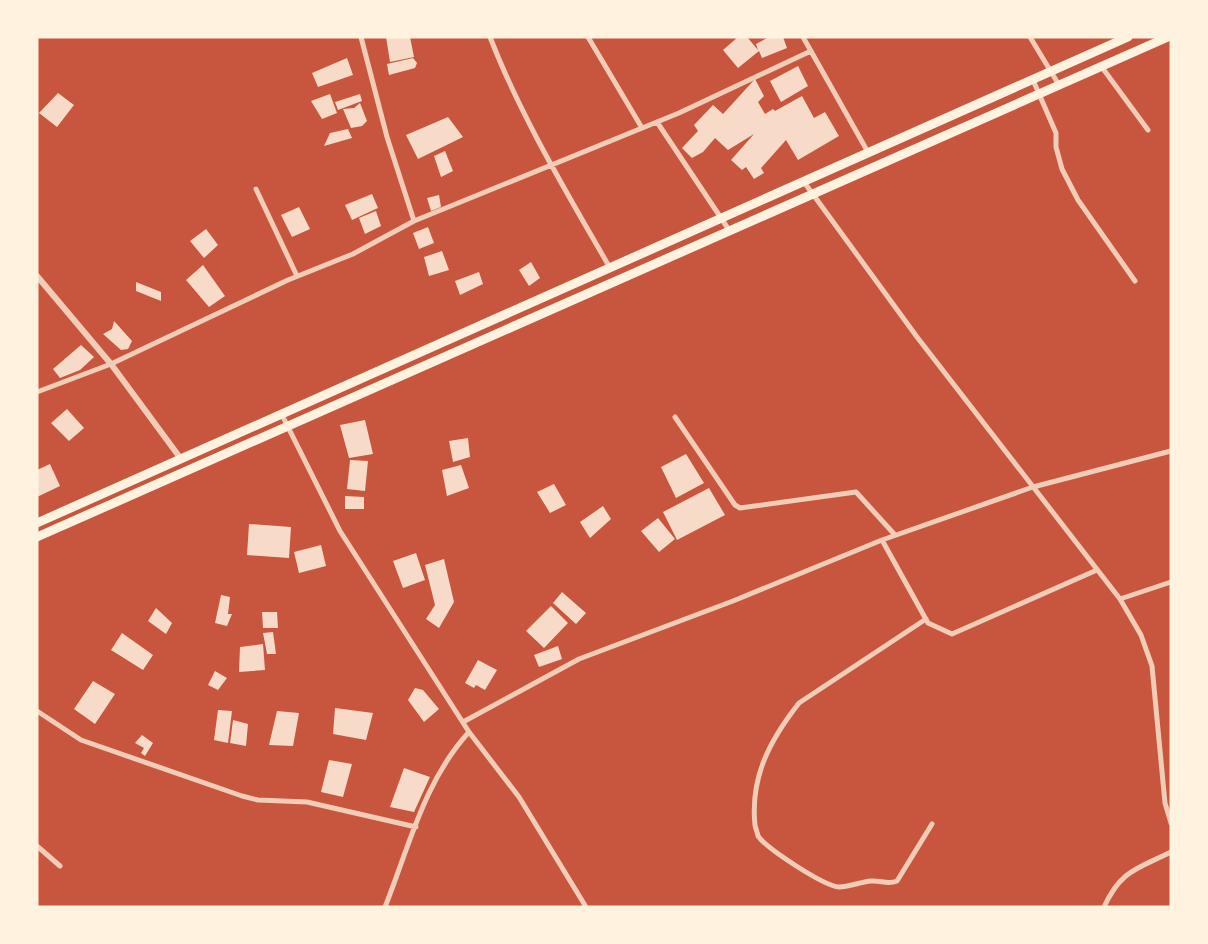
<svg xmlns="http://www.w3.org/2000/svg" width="1208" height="944" font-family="Lora,serif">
<rect width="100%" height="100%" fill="#c8553d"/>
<path fill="#f7dbc8" d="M386,37H410L414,57L390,62Z
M738,37H747L758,50L756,44L769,37H783L787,48L762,58L759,51L738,68L723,50Z
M347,58L353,75L318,87L312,73Z
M413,58L417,63L415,68L389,75L387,64Z
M798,66L808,86L781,102L770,81Z
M755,79L764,96L758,102L765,114L773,109L775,111L802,96L814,118L825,112L839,136L798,160L786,140L761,168L764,173L754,179L746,167L742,170L731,160L754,134L728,150L715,138L703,152L692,158L682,148L698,131L694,125L713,105L723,114Z
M58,93L74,105L57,127L39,113Z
M330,94L337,113L322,119L311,101Z
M360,94L362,101L338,110L335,102Z
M360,103L367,121L362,126L351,128L343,109L354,108Z
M448,117L463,137L418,159L406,135Z
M348,129L352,138L324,146L330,133Z
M445,151L453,171L441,177L434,156Z
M372,194L378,208L352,220L345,205Z
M439,195L441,207L431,211L427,198Z
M299,207L310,229L292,237L281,215Z
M376,211L381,226L365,234L359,218Z
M428,227L434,243L419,249L413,233Z
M206,229L218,245L204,258L190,241Z
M442,251L449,270L429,276L424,257Z
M531,262L540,278L529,286L519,270Z
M203,265L225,296L209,307L186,280Z
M479,272L483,284L460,295L455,281Z
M136,282L161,292V301L136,291Z
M114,321L132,341L128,349L121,350L103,334L112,329Z
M81,345L94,357L80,370L60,378L53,369Z
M67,409L84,428L69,441L51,423Z
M365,420L373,454L349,458L340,425Z
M468,438L470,457L453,462L449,441Z
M686,454L704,483L676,498L661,467Z
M350,460L368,461L365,491L347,489Z
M50,464L60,486L37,497V470Z
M461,465L469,488L447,496L442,470Z
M554,484L566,505L550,513L537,492Z
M709,488L725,515L677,540L663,512Z
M345,496L364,497V509H345Z
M603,506L611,519L590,538L580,522Z
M658,518L675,539L659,552L641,531Z
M249,524L291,527L289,558L247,555Z
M321,545L326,566L299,573L294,552Z
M416,553L425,580L403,588L393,561Z
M444,559L454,602L439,628L426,619L435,605L425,565Z
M562,592L586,613L576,624L553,603Z
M221,595L230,597L228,614H232L227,626L215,623Z
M551,606L568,623L544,648L526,631Z
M156,608L172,623L166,634L148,621Z
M262,612H277L278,628H263Z
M273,632L276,654H267L263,633Z
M122,633L153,655L143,670L111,650Z
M263,644L265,670L239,672L240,647Z
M558,646L562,659L539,667L534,655Z
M478,660L497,670L485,690L476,685L474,688L465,683Z
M215,671L227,678L218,690L208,685Z
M93,681L115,694L95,724L74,709Z
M415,688L423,690L439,709L424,722L408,700Z
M335,708L373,713L366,740L333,734Z
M218,710L232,711L228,743L214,740Z
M277,711L299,713L293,746L269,745Z
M233,720L248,724L246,746L230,743Z
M142,735L153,743L145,756L141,753L144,748L135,743Z
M329,760L352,764L343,797L321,792Z
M404,768L430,777L414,812L390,807Z"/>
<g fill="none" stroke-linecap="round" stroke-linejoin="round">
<path stroke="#f1ccb7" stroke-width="5" d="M361,37L387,137L414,221
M490,37C521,117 567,193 610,268
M588,37L642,128
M803,37L869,154
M1030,37L1059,85
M1101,66L1148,130
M1033,80L1056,133V147L1062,169L1078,200L1135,281
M657,122L729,230
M804,182L917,337L1120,599L1141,635L1152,666L1165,803L1171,823
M256,189L297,276
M37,392L111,364L288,280L353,254L414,221L679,113L811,51
M281,413L340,531L469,732L519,797L586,907
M675,417L735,505L740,508L856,492L895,535
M882,540L928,623L952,634L1097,570
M1120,599L1171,582
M926,619L799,703C770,740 750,777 755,825C755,827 758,834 758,836C767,849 824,886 839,887C849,887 860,882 871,881C880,880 888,885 897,881L932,824
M37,711L81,740L242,796L258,800L307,802L416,827
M463,722L579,659L733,601L882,540L1033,487L1171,451
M37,846L60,866
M385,907C409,847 424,781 469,732
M1104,907C1121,870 1137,869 1171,852"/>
<path stroke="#f1ccb7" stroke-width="6" d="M37,276L111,364L181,459"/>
<path stroke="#fff3e0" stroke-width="9" d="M37,523L1128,37
M37,537L1168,37"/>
</g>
<rect width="1208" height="944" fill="none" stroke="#fff3e0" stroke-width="77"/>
</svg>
